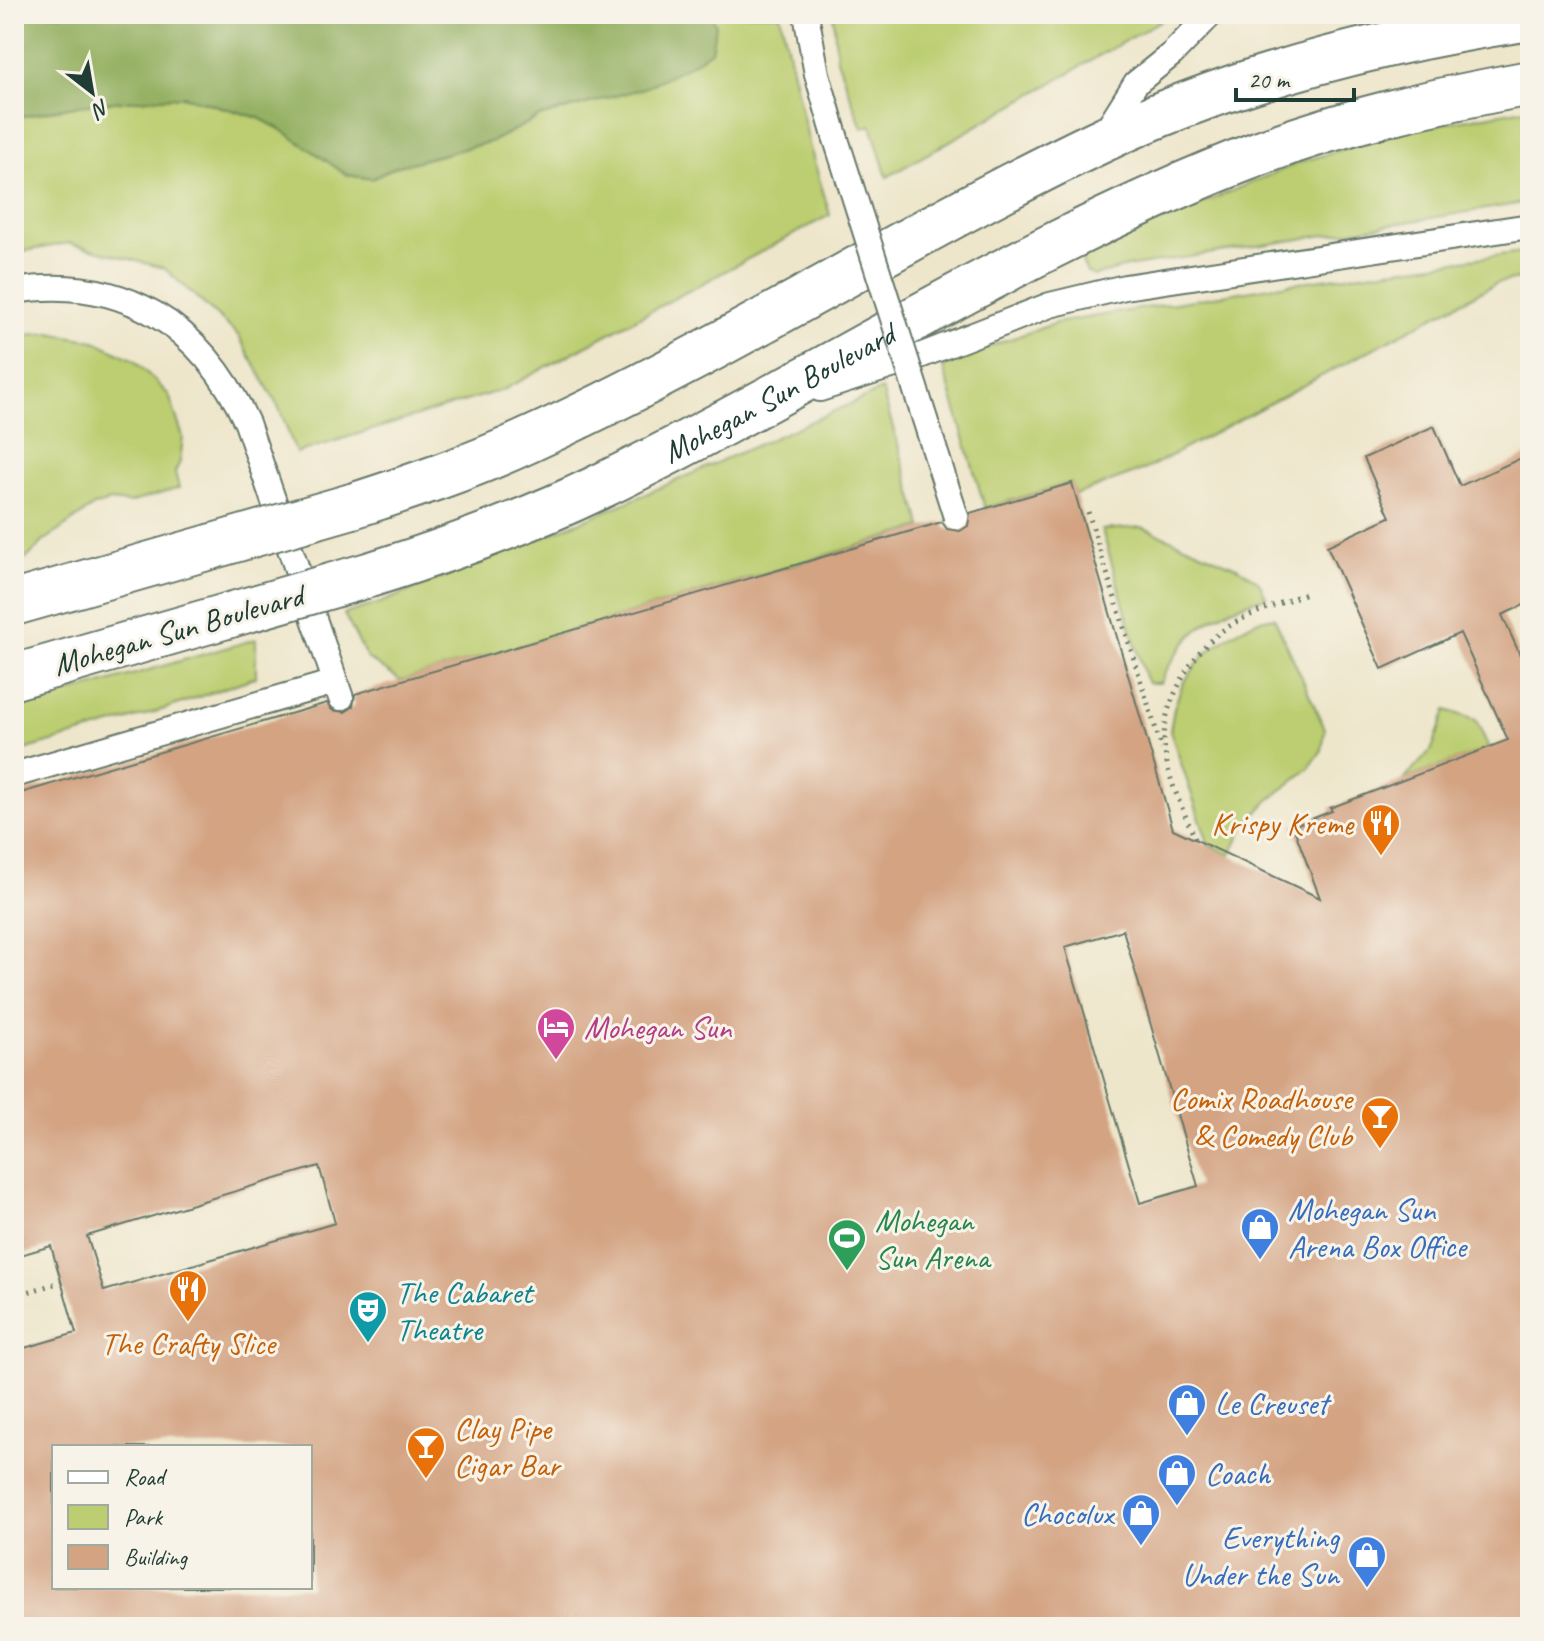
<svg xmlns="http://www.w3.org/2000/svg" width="1544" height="1641" font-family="Caveat,sans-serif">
<rect width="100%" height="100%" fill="#f7f3e8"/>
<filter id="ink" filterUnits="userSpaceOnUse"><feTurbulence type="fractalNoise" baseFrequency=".0125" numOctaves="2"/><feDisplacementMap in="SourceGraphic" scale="16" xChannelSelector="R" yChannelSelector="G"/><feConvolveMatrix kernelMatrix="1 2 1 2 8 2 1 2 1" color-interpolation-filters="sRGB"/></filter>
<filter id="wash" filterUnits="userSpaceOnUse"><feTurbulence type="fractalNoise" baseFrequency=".006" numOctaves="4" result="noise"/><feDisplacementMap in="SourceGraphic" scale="32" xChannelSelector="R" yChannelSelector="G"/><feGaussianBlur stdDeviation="1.8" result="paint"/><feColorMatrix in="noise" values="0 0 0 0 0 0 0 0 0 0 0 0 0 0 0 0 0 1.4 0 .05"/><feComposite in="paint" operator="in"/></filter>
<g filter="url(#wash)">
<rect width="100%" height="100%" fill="#eee6cb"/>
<path fill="#bcce71" stroke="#6e8652" stroke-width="2" d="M710,14H780L809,144L830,215L505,389L296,453L280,410L238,335L164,268L69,243L14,253V118L79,105L183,96L259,118L282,130L347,175L372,179L395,167L493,141L539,117L644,88L716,25Z
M833,14H1172L887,177L871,125L862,128L837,59Z
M1530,108V202L1127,267L1094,276L1087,272L1082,262L1086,252L1298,163L1406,130Z
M1530,251V277L1497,283L1146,469L1075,495L1071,483L985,508L943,367L993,345L1056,323L1294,283Z
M50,333L95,341L134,360L169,395L183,437L180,462L175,472L179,488L129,503L110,501L94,506L44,541L26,559L14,562V336Z
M882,390L922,527L401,681L367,658L344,614L380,603L623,504Z
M1142,527L1239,568L1259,582L1266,597C1212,612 1185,631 1160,683H1148L1145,677L1102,530Z
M1274,617L1325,729L1322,750L1309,768L1268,801L1244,827L1231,855L1209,845L1170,731L1174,708L1183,683L1205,654L1233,633L1256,621Z
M256,639V677L156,712L14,753V709Z
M1446,710L1476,720L1489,748L1404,780L1432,749Z"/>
<path fill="#95b163" stroke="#5a774c" stroke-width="2" d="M14,14H710L716,25L711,51L690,65L644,88L539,117L493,141L395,167L372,179L347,175L282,130L259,118L184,96L79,105L14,118Z"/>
<g id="blocks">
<path fill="#d3a382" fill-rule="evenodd" d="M1434,426L1460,486L1530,454V602L1502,615L1530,677V1627H14V1351L76,1333L51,1246L14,1257V795L327,703L332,710L345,712L353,707L355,694L942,522L947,529L960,531L968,526L970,513L1072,483L1173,829L1320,898L1293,826L1332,811L1330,808L1508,740L1460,633L1382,669L1327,546L1390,517L1364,458ZM1123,930L1198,1186L1140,1203L1065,947ZM319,1166L335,1223L104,1291L87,1236ZM54,1447H310V1587H54Z"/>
</g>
</g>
<g filter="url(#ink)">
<use href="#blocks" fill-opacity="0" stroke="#677869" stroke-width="2"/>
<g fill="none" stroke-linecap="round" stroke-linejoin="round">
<g stroke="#677869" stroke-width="28">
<path id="service" d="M806,14L817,74L835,136
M1102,137L1136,83L1172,54L1211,14
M14,291C123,274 202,325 247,423L341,698
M820,389L907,361L1050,305L1125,287L1530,226
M14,775L335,682"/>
</g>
<g stroke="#677869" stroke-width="48">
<g id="secondary">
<path d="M352,506C411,487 471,467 527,441C723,352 904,235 1098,142C1232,78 1384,40 1530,18"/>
<path id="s1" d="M372,574C449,550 524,523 597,488C820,380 1028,241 1260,153C1347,120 1438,100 1530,83"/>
<path d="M14,603L210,547"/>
<path d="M14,677L230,615"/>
</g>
</g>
<path stroke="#677869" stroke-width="5" stroke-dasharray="2 6" stroke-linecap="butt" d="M1088,512L1162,749
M1195,839C1185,813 1170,785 1166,758C1161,731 1166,711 1178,687C1210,622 1243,619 1306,593
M14,1296L61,1282"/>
<use href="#service" stroke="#fff" stroke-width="24"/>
<use href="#secondary" stroke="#fff" stroke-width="44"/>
<g stroke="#677869" stroke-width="28" stroke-linecap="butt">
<path id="service-bridge" d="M835,136L956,517"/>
</g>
<g stroke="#677869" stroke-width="48" stroke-linecap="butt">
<path id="secondary-bridge" d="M210,547L352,506
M230,615L372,574"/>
</g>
<use href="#service-bridge" stroke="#fff" stroke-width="24"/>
<use href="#secondary-bridge" stroke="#fff" stroke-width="44"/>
</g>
</g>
<defs>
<g id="restaurant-pin" transform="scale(2)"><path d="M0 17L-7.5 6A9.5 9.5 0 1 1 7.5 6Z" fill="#e8710a" stroke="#f7f3e8"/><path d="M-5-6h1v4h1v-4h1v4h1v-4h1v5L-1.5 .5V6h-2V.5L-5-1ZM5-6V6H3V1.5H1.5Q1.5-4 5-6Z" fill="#fff"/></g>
<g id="hotel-pin" transform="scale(2)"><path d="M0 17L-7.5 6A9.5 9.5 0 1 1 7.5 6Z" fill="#d1479c" stroke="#f7f3e8"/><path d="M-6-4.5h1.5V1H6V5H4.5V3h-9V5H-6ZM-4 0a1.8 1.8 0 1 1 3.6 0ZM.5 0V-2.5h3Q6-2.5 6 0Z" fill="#fff"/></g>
<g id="bar-pin" transform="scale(2)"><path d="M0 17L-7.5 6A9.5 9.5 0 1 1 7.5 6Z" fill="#e8710a" stroke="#f7f3e8"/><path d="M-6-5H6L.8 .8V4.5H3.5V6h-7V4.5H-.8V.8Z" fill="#fff"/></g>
<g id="shop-pin" transform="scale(2)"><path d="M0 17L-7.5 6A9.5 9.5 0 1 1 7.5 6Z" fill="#3f7fe0" stroke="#f7f3e8"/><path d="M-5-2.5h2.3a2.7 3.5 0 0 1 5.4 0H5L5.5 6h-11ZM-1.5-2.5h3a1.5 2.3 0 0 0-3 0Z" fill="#fff"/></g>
<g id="stadium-pin" transform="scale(2)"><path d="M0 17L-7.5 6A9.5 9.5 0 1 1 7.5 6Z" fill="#2e9e5b" stroke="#f7f3e8"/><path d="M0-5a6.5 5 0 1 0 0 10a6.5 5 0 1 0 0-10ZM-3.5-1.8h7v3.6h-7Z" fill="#fff"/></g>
<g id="theatre-pin" transform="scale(2)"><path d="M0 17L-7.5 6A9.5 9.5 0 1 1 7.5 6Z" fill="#0f9aa8" stroke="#f7f3e8"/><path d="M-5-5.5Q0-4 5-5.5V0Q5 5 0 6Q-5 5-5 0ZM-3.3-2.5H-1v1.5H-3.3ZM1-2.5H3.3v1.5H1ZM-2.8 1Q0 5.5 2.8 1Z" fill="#fff"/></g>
</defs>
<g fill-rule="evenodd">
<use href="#restaurant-pin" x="1381" y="823"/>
<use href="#hotel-pin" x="556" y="1027"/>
<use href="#bar-pin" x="1380" y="1116"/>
<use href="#shop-pin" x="1260" y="1227"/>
<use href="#stadium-pin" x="847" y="1238"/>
<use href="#restaurant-pin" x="188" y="1289"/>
<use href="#theatre-pin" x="368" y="1310"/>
<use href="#shop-pin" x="1187" y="1403"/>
<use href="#bar-pin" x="426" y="1446"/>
<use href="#shop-pin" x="1177" y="1473"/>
<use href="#shop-pin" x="1141" y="1513"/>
<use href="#shop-pin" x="1367" y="1555"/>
</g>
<g text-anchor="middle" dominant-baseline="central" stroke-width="6" stroke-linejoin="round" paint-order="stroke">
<g font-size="32" fill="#1f3d34" stroke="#f7f3e8">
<text stroke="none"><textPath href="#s1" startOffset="446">Mohegan Sun Boulevard</textPath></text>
<text transform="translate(178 630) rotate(-16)">Mohegan Sun Boulevard</text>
</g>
<g font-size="32" fill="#c56008" stroke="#f7f3e8" text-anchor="end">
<text x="1353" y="823">Krispy Kreme</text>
<text x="1352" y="1098">Comix Roadhouse<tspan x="1352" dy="37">&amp; Comedy Club</tspan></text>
<text x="188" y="1343" text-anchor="middle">The Crafty Slice</text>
<text x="454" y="1428" text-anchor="start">Clay Pipe<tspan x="454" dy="37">Cigar Bar</tspan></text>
</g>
<g font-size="32" fill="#b23c85" stroke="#f7f3e8" text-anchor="start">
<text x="584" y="1027">Mohegan Sun</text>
</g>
<g font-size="32" fill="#366cbe" stroke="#f7f3e8" text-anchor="start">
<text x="1288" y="1209">Mohegan Sun<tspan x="1288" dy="37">Arena Box Office</tspan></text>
<text x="1215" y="1403">Le Creuset</text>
<text x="1205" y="1473">Coach</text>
<text x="1113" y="1513" text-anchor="end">Chocolux</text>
<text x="1339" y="1537" text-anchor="end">Everything<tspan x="1339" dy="37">Under the Sun</tspan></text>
</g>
<g font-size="32" fill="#27864d" stroke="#f7f3e8" text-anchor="start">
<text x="875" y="1220">Mohegan<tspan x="875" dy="37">Sun Arena</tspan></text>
</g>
<g font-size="32" fill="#0d838f" stroke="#f7f3e8" text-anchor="start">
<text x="396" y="1292">The Cabaret<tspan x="396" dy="37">Theatre</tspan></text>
</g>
</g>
<rect width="1544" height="1641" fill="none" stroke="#f7f3e8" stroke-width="48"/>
<rect x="52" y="1445" width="260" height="144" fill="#f7f3e8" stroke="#a1aaa0" stroke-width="2"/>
<rect x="68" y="1471" width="40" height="12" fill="#ffffff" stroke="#a1aaa0" stroke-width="2"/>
<text x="124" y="1485" font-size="24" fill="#1f3d34">Road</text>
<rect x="68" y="1505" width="40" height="24" fill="#bcce71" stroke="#a1aaa0" stroke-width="2"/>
<text x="124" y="1525" font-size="24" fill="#1f3d34">Park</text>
<rect x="68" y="1545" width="40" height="24" fill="#d3a382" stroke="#a1aaa0" stroke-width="2"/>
<text x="124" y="1565" font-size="24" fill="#1f3d34">Building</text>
<g transform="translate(92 92) rotate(149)" stroke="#f7f3e8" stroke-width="6" paint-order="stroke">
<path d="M0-6L14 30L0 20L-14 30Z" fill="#1f3d34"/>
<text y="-12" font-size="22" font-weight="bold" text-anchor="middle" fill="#1f3d34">N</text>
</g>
<path d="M1236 88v12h118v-12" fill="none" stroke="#1f3d34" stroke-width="4"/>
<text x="1248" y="88" font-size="24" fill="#1f3d34" stroke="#f7f3e8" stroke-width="6" paint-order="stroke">20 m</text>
</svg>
